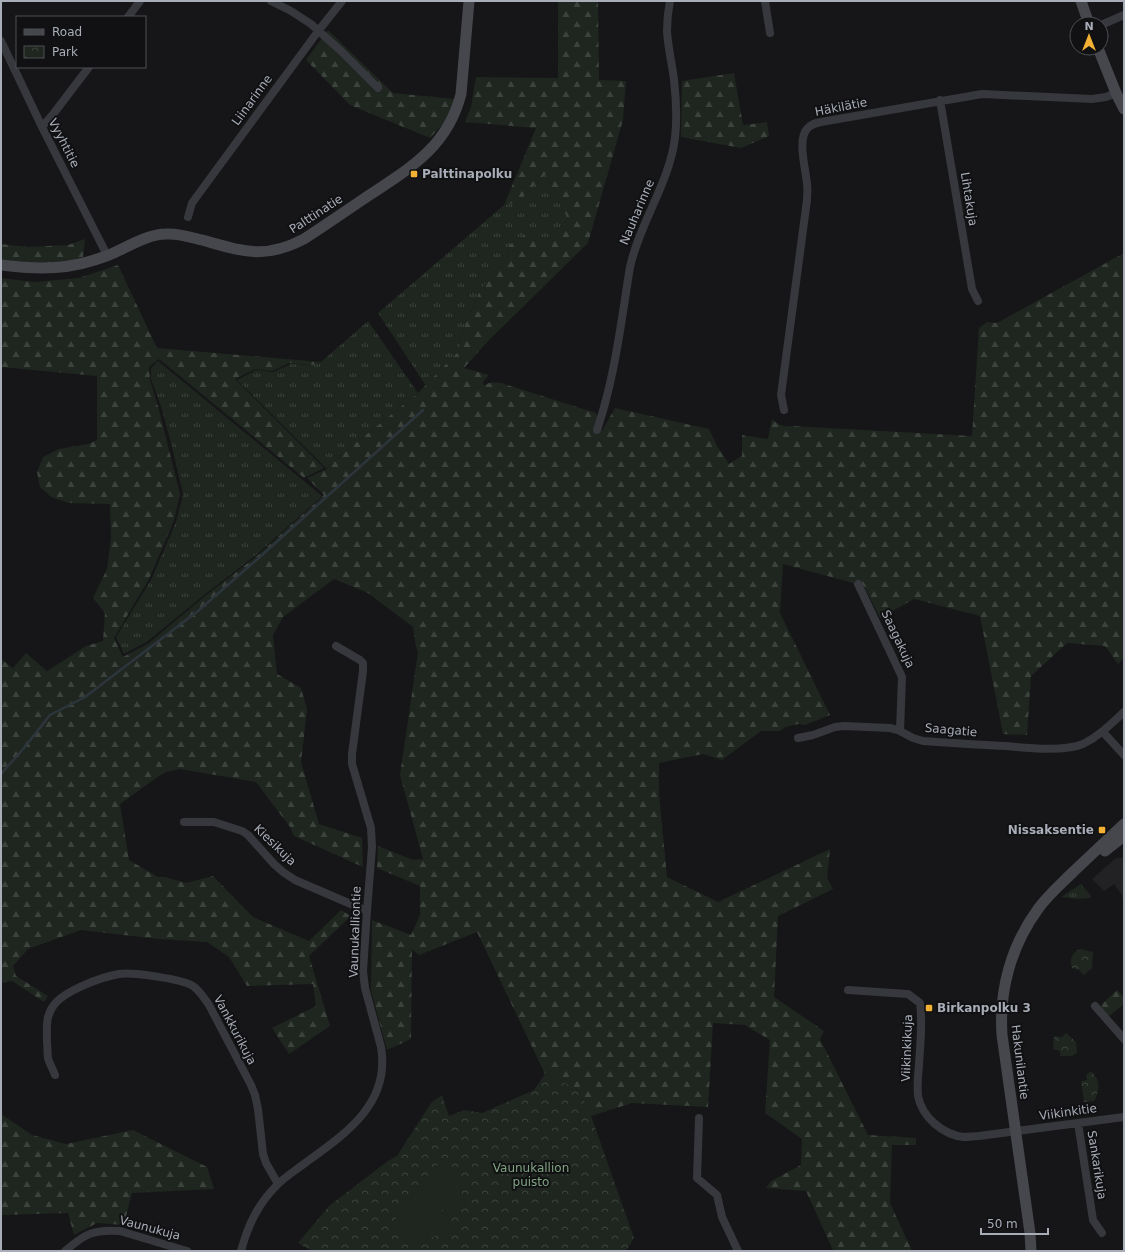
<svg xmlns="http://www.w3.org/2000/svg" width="1125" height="1252" font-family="'DejaVu Sans',sans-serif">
<defs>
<pattern id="grass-tufts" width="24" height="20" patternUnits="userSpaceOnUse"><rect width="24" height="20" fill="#1e261f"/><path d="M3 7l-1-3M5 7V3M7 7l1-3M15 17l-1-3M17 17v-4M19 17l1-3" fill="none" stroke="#3c433d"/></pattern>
<pattern id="forest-firs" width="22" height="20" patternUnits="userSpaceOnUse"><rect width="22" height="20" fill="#1e261f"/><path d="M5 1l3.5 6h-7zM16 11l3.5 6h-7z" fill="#3c433d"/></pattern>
<pattern id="park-crowns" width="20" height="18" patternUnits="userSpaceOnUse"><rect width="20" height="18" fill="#1e261f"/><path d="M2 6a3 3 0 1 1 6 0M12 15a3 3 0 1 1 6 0" fill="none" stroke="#3c433d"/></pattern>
</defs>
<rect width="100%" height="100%" fill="#161618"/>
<path fill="#222225" d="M1124,857V909L1122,895L1114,884L1104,891L1092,879L1116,858Z"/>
<path fill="url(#grass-tufts)" d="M546,174L568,219L544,243L509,245L507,259L480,290L461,335L460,350L426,386L378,313L504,205L518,202Z
M368,321L418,393L347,450L327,469L237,380L256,370L273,372L291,364L314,365L321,362Z
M158,361L322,496L256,555L204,595L148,641L124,654L116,637L151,580L176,522L183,494L172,447L161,406L151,379V368Z
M1081,884L1091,896L1090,898L1077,899L1061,897Z"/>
<path fill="url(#forest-firs)" d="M558,1H598L599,80L626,81L623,120L588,243L488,341L464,368L489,375L483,382L484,385L492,382L501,383L596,413L602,431L615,408L709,429L717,446L729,464L742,456V435L768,439L772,419C778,425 783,427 792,426L972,436L979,328L987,322L997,323L1124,253V658L1118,664L1105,646L1067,643L1031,676L1027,735L1003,734L980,616L914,599L880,618L864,586L783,564L780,613L830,715L805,725L798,724L785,727L780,731H761L722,760L703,754L659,763V794L667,877L718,902L830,849L827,878L833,889L778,916L774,997L824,1031L820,1039L868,1135L916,1138V1145H892L890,1203L912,1251L833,1250L806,1191L766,1188L771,1181L801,1165L802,1139L765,1113L770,1040L745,1025L713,1023L708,1107L632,1103L591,1116L578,1089L545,1074L477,932L419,955L412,949L411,1039L387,1050L371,991L372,920L411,935L420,915V886L377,868L378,846L413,860L423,859L400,775L418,652L416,647L413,627L368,593L334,579L283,617L273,635L277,674L301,688L307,709L301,762L319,824L362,838L363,867L294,836L290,827L256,782L180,769L166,772L159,776L120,804L129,860L158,877H165L186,883L213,876L253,917L309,941L341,910L351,916L309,956L330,1026L289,1054L272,1028L316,1006L313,984L247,986L229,957L207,942L158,939L81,930L28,949L13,966L16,976L48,996L44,1002L12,981L1,983V659L13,668L26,653L47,671L86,646L103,641L105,613L93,598L107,569L111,538L110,504L69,503L51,497L40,487L37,472L43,457L59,449L88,444L97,440V376L1,367V278L34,282L79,278L118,265L157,348L321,362L314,365L289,363L272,371L255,369L235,379L324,468L304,478L159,359L149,367L150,380L159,410L180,494L174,521L149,579L114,638L123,657L149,643L205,596L257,556L324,495L307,478L327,469L347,450L418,393L460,350L461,335L480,290L507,259L509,245L529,232L544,242L568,219L546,174L518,202L504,205L536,128L465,122L471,107L476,77L558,78Z
M328,30L393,93L455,99L446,121L430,138L350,105L306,60Z
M734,73L743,125L767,122L769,136L741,148L681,137L682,81Z
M85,239L83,257L58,264H33L1,260V244L28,247L68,245Z
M1117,990L1124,997V1004L1108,1017L1102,1009L1101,1005Z
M1,1114L32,1135L66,1144L133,1130L207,1167L214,1189L132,1193L124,1225L97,1223L74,1235L68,1213L1,1215Z"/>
<path fill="url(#park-crowns)" d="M1080,949L1093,952L1092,968L1084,975L1079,970L1072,968C1069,961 1072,952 1080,949Z
M1066,1033L1076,1042L1077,1053L1072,1056H1060V1051L1053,1049L1054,1036L1062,1037Z
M1091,1071C1093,1073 1095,1076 1097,1079C1100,1084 1098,1096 1094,1101L1084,1102L1081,1081L1087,1080L1086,1075Z
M545,1074L578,1089L589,1110L634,1238L626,1251H312L298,1243L329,1206L388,1161L397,1156L431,1103L442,1095L449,1116L464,1110L482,1113L534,1090Z"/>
<path fill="#1e261f" d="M449,1161L467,1206L445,1215L426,1170Z
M432,1185L450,1230L428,1239L418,1214L428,1240L410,1247L394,1214L402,1211V1203L411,1198L410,1194Z"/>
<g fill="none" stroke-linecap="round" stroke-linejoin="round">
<path stroke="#2c353c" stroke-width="2.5" d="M1,774L24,748L50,715L85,697L198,611L261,556L423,410"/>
<path stroke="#37383d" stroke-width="8" d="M271,1L291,11L311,24L341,51L378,88
M765,1L770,33
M128,17L140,1
M1101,25L1124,15
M1,41L42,127L107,255
M940,100L972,289L978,301
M42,127L54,113L89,67
M188,217L192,203L319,30L342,1
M784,410L781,395L807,200C807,195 808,190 807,184C806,170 797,140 807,129C811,124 816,123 821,122L982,94L1092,99L1106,97L1116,93
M597,430C615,377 621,322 630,267C640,222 669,184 675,138C677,120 676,97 674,80C672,63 668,48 667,31C667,21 668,11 670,1
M858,584L902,677L900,731
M1103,732L1124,755
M798,738L813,735L835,727L844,726L890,728L898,730L913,738L923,741C951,743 979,745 1006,746C1027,748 1064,752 1083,744C1099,736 1111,724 1124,712
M184,822H214L242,831L248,835L274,864L283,872L295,880L367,911
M848,990L908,994L920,1003C923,1024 920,1045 919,1065C918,1075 917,1086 918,1096C922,1117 943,1135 964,1137C969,1137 974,1136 979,1136L1124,1117
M1095,1006L1124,1039
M55,1075C53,1069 49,1063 48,1058C47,1053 48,1048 47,1043C47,1029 45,1016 54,1005C64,991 101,977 119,974C133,972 182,979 193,986C200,991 204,998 209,1005L251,1085L255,1095L258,1109L263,1154L266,1163L278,1184
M699,1118L697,1178L717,1195L722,1217L738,1251
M1078,1123L1093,1220L1102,1233
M65,1251C85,1234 93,1229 120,1231L187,1251
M241,1251C248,1225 258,1204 277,1185C284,1178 293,1172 301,1166C342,1136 391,1106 381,1047L365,988L363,971L367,911L372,847L371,828L352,764V754L363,671V663L360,660L336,646"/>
<path stroke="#45474d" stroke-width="11" d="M1081,1L1089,24
M1098,48L1116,93L1124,109
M1,265C41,270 70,270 109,255C126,248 147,234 166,234C178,233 190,237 202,240C242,251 264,260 304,239C324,226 343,213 362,200C407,170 447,149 461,94L469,1
M1105,851L1124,836
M1031,1251L1030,1233L1002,1035C999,990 1011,946 1038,909C1048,895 1061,884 1073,872C1090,856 1107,840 1124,824"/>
</g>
<g fill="#f2b134" stroke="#111113" stroke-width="1.5">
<rect x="410" y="170" width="8" height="8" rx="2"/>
<rect x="1098" y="826" width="8" height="8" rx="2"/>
<rect x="925" y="1004" width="8" height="8" rx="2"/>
</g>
<g text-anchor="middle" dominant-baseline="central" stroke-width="4" stroke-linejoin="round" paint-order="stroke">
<g font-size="12" fill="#a8adb8" stroke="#111113">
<text transform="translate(252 100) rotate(-54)">Liinarinne</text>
<text transform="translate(841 107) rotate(-11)">Häkilätie</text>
<text transform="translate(64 143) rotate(63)">Vyyhtitie</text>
<text transform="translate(969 199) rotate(81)">Lihtakuja</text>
<text transform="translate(637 212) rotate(-67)">Nauharinne</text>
<text transform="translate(316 214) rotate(-33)">Palttinatie</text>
<text transform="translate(898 639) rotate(65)">Saagakuja</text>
<text transform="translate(951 730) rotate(5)">Saagatie</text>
<text transform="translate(275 845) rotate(44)">Kiesikuja</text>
<text transform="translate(355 932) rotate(-88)">Vaunukalliontie</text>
<text transform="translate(235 1030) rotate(62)">Vankkurikuja</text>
<text transform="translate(907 1048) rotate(-88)">Viikinkikuja</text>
<text transform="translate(1020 1062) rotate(83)">Hakunilantie</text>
<text transform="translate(1068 1112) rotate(-8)">Viikinkitie</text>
<text transform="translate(1097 1165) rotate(81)">Sankarikuja</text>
<text transform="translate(150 1228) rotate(15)">Vaunukuja</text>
</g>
<g font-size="12" font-weight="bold" fill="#a8adb8" stroke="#111113" text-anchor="start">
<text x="422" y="174">Palttinapolku</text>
<text x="1094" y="830" text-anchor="end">Nissaksentie</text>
<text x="937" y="1008">Birkanpolku 3</text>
</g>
<g font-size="12" fill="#7fa381" stroke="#111113">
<text x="531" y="1168">Vaunukallion<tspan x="531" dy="14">puisto</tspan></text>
</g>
</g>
<rect width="1125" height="1252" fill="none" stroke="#a8adb8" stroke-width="4"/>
<rect x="16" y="16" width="130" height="52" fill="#111113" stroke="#4d4f55"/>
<rect x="24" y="29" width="20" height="6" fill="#45474d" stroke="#4d4f55"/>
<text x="52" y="36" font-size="12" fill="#a8adb8">Road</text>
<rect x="24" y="46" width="20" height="12" fill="url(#park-crowns)" stroke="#4d4f55"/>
<text x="52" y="56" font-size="12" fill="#a8adb8">Park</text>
<g transform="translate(1089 36)"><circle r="19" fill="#111113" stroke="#4d4f55"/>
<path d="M0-3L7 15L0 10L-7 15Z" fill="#f2b134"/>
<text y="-6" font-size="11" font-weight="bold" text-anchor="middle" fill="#a8adb8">N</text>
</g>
<path d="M981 1228v6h67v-6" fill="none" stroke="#a8adb8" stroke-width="2"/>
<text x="987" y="1228" font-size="12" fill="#a8adb8" stroke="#111113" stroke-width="3" paint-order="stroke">50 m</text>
</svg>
